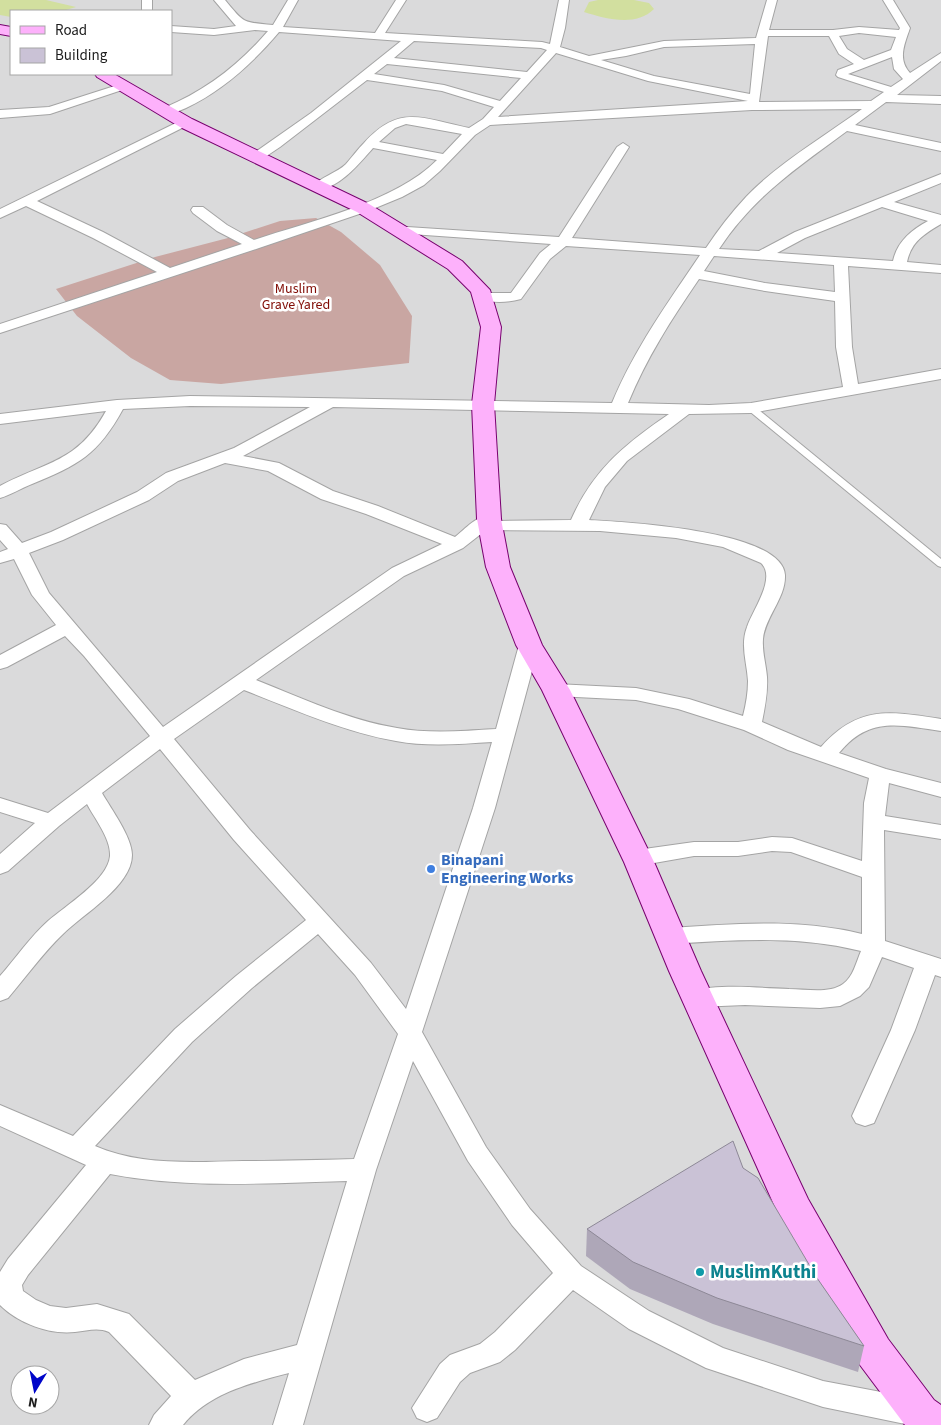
<svg xmlns="http://www.w3.org/2000/svg" width="941" height="1425" font-family="'Source Sans 3',sans-serif">
<rect width="100%" height="100%" fill="#eae2ef"/>
<path fill="#dadadb" fill-rule="evenodd" d="M0,0H941V1425H0ZM11,11H171V74H11ZM20,1375H50V1405H20Z"/>
<path fill="#c9a6a2" d="M316,218L341,232L380,265L412,316L409,363L221,384L170,380L131,358L77,316L56,289L155,257L228,238L280,221Z"/>
<path fill="#d2df9f" d="M0,0H46L76,7L63,11H11V17L0,15Z
M598,0H634L649,3L654,9C636,27 606,19 584,12L589,2Z"/>
<g fill="none" stroke-linecap="round" stroke-linejoin="round">
<g stroke="#a4a4a4" stroke-width="2">
<path id="lane" d="M748,406H754L941,559V567L938,566L748,410Z"/>
</g>
<g stroke="#a4a4a4" stroke-width="2">
<path id="street" d="M142,0H152V11H142Z
M214,0H225C245,24 242,22 273,25L288,0H298L283,27L375,33L396,0H406L385,33L542,42L550,44L559,0H569L565,28L560,47L589,56L664,41L756,38L767,0H777L769,30H833L859,27L899,30L900,28L883,0H893L910,28C905,43 897,59 910,73L941,53V61L897,95L941,96V104L886,102L855,125L941,143V151L847,131C797,168 754,196 719,249L759,251L795,232L941,174V183L894,202L941,215V224C924,234 911,242 907,262L941,265V273L848,266L852,347L858,384L941,369V379L751,413L689,414L627,461L605,487L589,520C624,522 782,530 785,575C786,598 765,617 763,639C762,652 766,664 767,677C768,692 765,707 762,722L821,747C858,705 890,711 941,719V731C899,725 869,716 839,753L886,769L941,783V797L889,783L885,816L941,825V839L884,830L885,941L941,959V977L935,975L915,1030L874,1123L865,1126L856,1123L852,1116L891,1030L914,968L882,957L869,987L860,996L840,1006L820,1008L745,1005L697,1007L689,1004L685,998L689,992C718,983 759,988 789,989C806,989 829,994 843,984C853,977 856,963 861,951C798,935 734,940 670,944L662,942L658,936L662,930L670,928C734,924 799,918 862,934V877L791,852L772,851L738,856H694L637,866L629,863L626,858L629,853L637,850L694,842H738L772,837L792,838L862,861L864,803L869,778L788,750L744,730L678,709L636,700L556,696L549,694L546,690L549,686L556,684L636,688L689,699L743,716C746,704 748,693 748,681C747,663 740,645 747,627C752,611 777,578 761,563L723,547L676,538L600,531L486,530L463,548L404,576L256,680C302,698 348,720 397,728C429,734 463,731 496,729L519,645L522,641L529,639L536,641L539,645L495,808L422,1032L486,1147L530,1209L581,1266L649,1311L723,1348L823,1381L918,1399L928,1403L933,1413L928,1423L922,1425H910L823,1407L706,1368L629,1329L573,1290L515,1350L500,1362L470,1373L460,1382L437,1418L427,1422L417,1418L412,1408L440,1364L450,1355L480,1344L495,1332L553,1273L512,1225L468,1161L413,1061L376,1170L303,1425H273L289,1373C251,1383 209,1393 183,1425H149L154,1415L171,1396L109,1332C97,1327 87,1331 75,1332C49,1335 18,1323 0,1305V1272L8,1259L86,1165L0,1126V1105L73,1136L175,1029L236,976L306,920L234,840L160,749L102,793C111,809 132,837 132,855C132,886 83,914 63,934C43,953 26,977 8,998L0,1001V976C16,958 30,937 48,921C65,906 108,880 110,856C111,839 95,819 87,804L59,826L8,871L0,874V854L35,823L0,812V798L48,813L150,736L84,656L65,636L7,667L0,669V655L56,625L32,595L14,559L0,563V552L8,549L0,540V524L6,525L22,543L51,532L137,492L166,473L234,448L310,407L190,406L123,409C98,455 78,465 32,484C21,488 11,495 0,498V486C47,461 77,463 106,411L0,424V414L117,400L190,396L612,403C635,348 667,304 700,255L566,246L550,259L521,299C507,303 492,303 477,299L475,296L477,293H511L540,253L551,244L397,233L390,229L392,226L559,237L617,147L623,143L629,147L572,238L706,248C718,230 731,213 746,197C776,165 826,135 862,109L752,110L490,125L475,135L440,171L424,185L402,197L368,211L259,248L0,333V324L157,272L93,238L26,206L0,218V209L182,120L186,119L192,123L37,201L103,232L170,268L242,244L217,231L193,213L191,210L193,207H203L227,225L254,240C310,221 396,202 437,160L373,148C357,166 342,185 318,191L312,187C320,177 337,173 346,164C352,157 358,149 364,143C400,103 423,119 469,128L483,119L494,107L442,91L367,80L280,147L259,161H251L249,158L251,155L311,113L401,41L279,32C253,63 222,91 186,108C179,111 171,115 164,114L162,111L164,108C205,91 239,65 268,31L255,30L214,35L171,32V26L214,29L236,26ZM859,33L896,37L891,50L864,60L847,49L839,36ZM768,36H829L839,54L854,64L838,70L836,75L838,77L884,92L871,101L759,102ZM414,41L541,48L547,50L527,72L394,58ZM755,44L750,94L654,76L601,60L626,56L664,47ZM556,53L648,81L748,101L498,117ZM892,57L894,69L903,79L891,87L848,74ZM387,64L521,78L500,101L444,85L374,74ZM406,124L462,134L443,154L379,142L395,128ZM882,207L928,221C911,230 897,242 893,261L777,253L805,238ZM714,256L834,265L835,292L765,283L704,271ZM699,279L765,291L835,301L836,347L843,387L751,403L709,405L628,403C647,357 671,320 699,279ZM333,407L669,414C625,444 593,470 571,520L497,521L495,515C480,512 466,528 455,537L378,506L333,491L279,463L243,456ZM225,463L268,471L321,499L366,514L442,544L392,568L163,727L49,593L29,553L63,540L149,500L178,481ZM244,690C293,709 344,732 396,741C427,747 461,744 492,742L473,808L406,1009L371,963L250,830L174,739ZM318,934L355,975L398,1034L354,1159C317,1160 280,1161 243,1161C195,1162 140,1166 95,1146L192,1042L252,988ZM110,1174C188,1189 268,1183 347,1181L297,1345L244,1359L195,1380L129,1314L97,1304L66,1308L50,1306L36,1300L23,1291L22,1285L28,1275Z
M124,83L130,86L128,88L50,114L0,118V110L49,107Z"/>
</g>
<g stroke="#77006e" stroke-width="2">
<path id="secondary" d="M0,25L11,27V36L0,34Z
M95,74H114L192,119L369,204L462,261L490,290L501,327L494,404L501,519L510,567L542,645L570,690L654,862L701,971L808,1199L888,1339L934,1400L941,1405V1425H905L860,1365L775,1207L669,971L624,862L542,690L516,645L486,567L477,519L472,404L481,327L471,292L448,269L357,212L180,127L97,77Z"/>
</g>
<use href="#lane" fill="#fff" fill-rule="evenodd"/>
<use href="#street" fill="#fff" fill-rule="evenodd"/>
<use href="#secondary" fill="#fdb1fb" fill-rule="evenodd"/>
</g>
<path fill="#aea7b8" d="M587,1229L817,1278L864,1346L858,1372L713,1324L630,1289L586,1256Z"/>
<path fill="#cac2d6" stroke="#8d8896" d="M733,1141L743,1168L758,1178L817,1278L864,1346L717,1298L633,1262L587,1229Z"/>
<circle fill="#3f7fe0" stroke="#fff" stroke-width="2" cx="431" cy="869" r="5"/>
<circle fill="#0f9aa8" stroke="#fff" stroke-width="2" cx="700" cy="1272" r="5"/>
<g text-anchor="middle" dominant-baseline="central" stroke-width="5" stroke-linejoin="round" paint-order="stroke">
<g font-size="14" fill="#810c05" stroke="#fff">
<text x="296" y="289">Muslim<tspan x="296" dy="16">Grave Yared</tspan></text>
</g>
<g font-size="16" font-weight="bold" fill="#366cbe" stroke="#fff" text-anchor="start">
<text x="441" y="860">Binapani<tspan x="441" dy="18">Engineering Works</tspan></text>
</g>
<g font-size="19" font-weight="bold" fill="#0d838f" stroke="#fff" text-anchor="start">
<text x="710" y="1272">MuslimKuthi</text>
</g>
</g>
<rect x="10" y="10" width="162" height="65" fill="#ffffff" stroke="#a5a5a5"/>
<rect x="20" y="26" width="25" height="8" fill="#fdb1fb" stroke="#a5a5a5"/>
<text x="55" y="35" font-size="15" fill="#1d1d1d">Road</text>
<rect x="20" y="48" width="25" height="15" fill="#cac2d6" stroke="#a5a5a5"/>
<text x="55" y="60" font-size="15" fill="#1d1d1d">Building</text>
<g transform="translate(35 1390) rotate(190)"><circle r="24" fill="#ffffff" stroke="#a5a5a5"/>
<path d="M0-4L9 19L0 12L-9 19Z" fill="#0005c9"/>
<text y="-8" font-size="14" font-weight="bold" text-anchor="middle" fill="#1d1d1d">N</text>
</g>
</svg>
